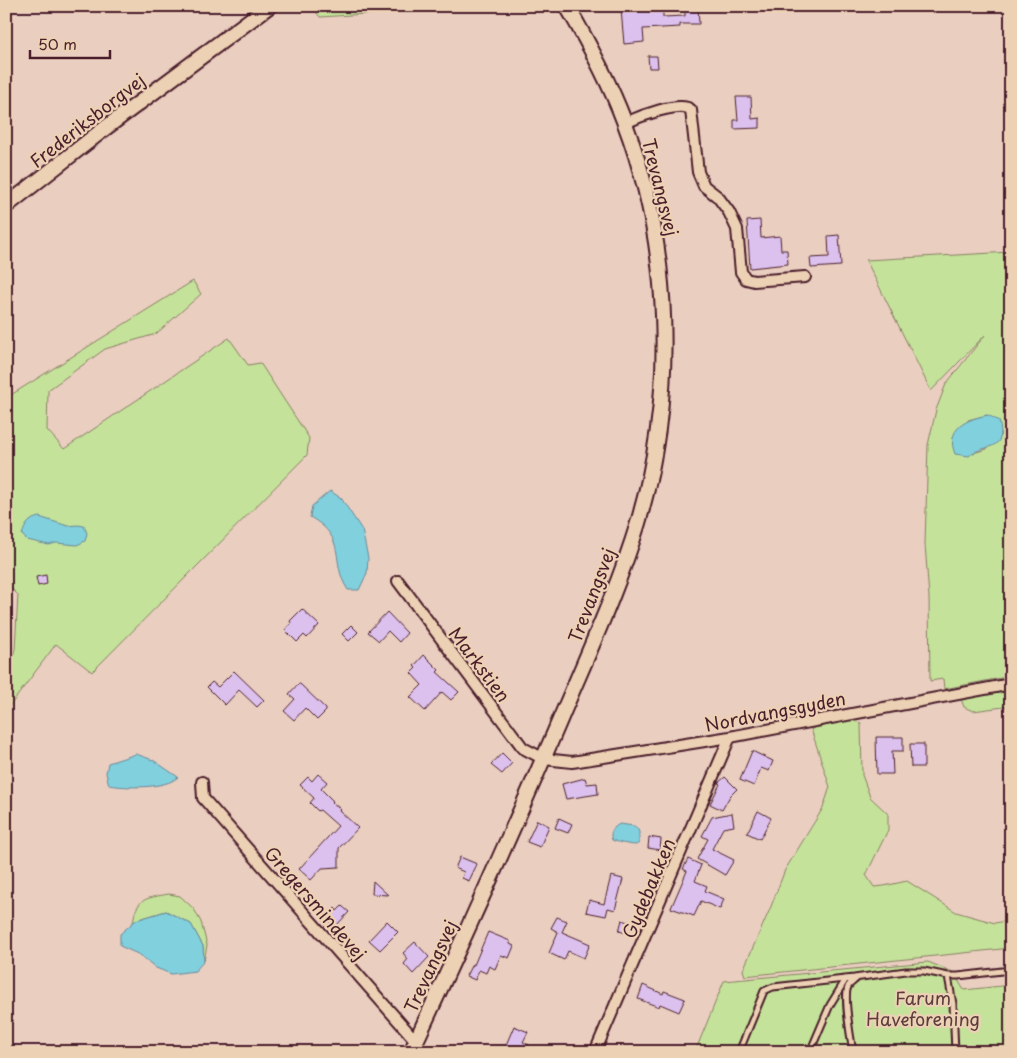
<svg xmlns="http://www.w3.org/2000/svg" width="1017" height="1058" font-family="'Playpen Sans',sans-serif">
<rect width="100%" height="100%" fill="#eacec0"/>
<filter id="ink" filterUnits="userSpaceOnUse"><feTurbulence type="fractalNoise" baseFrequency=".02" numOctaves="2"/><feDisplacementMap in="SourceGraphic" scale="10" xChannelSelector="R" yChannelSelector="G"/><feConvolveMatrix kernelMatrix="1 2 1 2 8 2 1 2 1" color-interpolation-filters="sRGB"/></filter>
<g filter="url(#ink)">
<path fill="#c4e29a" stroke="#878062" fill-rule="evenodd" d="M311,6H445L444,9L320,17Z
M1011,252V676L944,689L943,679L930,681L929,597L925,544L928,445L936,410L946,384L985,335L931,391L866,260ZM987,415V449L973,453L968,420Z
M193,281L201,294L156,334L105,349L48,390L47,430L64,449L229,338L248,365L260,363L309,438L307,455L92,672L56,644L6,711V680L15,649L18,595L6,583V398Z
M1011,691V706L973,711L964,707L961,699Z
M850,720L861,723L862,775L870,797L888,814V830L866,875L874,887L884,886L907,881L956,912L995,923L1011,920V948L745,976L743,970L770,909L785,870L823,808L830,787L811,729Z
M169,894L180,896L194,909L201,922L207,945L204,961L203,946L191,924L166,911L136,920L133,923C136,898 146,898 169,894Z
M928,962L953,972L964,990L1011,985V1052H695L724,981Z"/>
<path fill="#81d0de" stroke="#6b8996" d="M988,415L999,421C1008,453 983,443 969,456L955,454C945,429 966,419 988,415Z
M330,491L341,498L362,530L368,558L367,573L359,590H348C329,561 349,539 310,517L312,506Z
M39,517L68,526L78,525L84,526L87,533L85,541L77,545L56,543L49,545L27,540L22,535C25,525 29,519 39,517Z
M136,754L153,760L178,777C166,789 125,788 109,785L106,773L108,763Z
M620,824L634,826L637,828L639,832V843L636,845C630,845 616,842 612,840C609,833 613,827 620,824Z
M166,911L191,924L203,946L204,961L195,971L171,974L156,968L140,955L120,946V934L136,920Z"/>
<path fill="#dcc1ef" stroke="#4a1f2b" d="M651,6H663V17L685,16V6H698L699,24H680V27L643,29L644,42L624,44L621,9Z
M648,56H657L658,68H649Z
M736,97H751L752,119L760,118V128L734,129V120H738Z
M760,220L761,238L780,236L781,250H787L788,264L750,268L747,221Z
M839,235L841,266L811,268L810,258L829,257L828,236Z
M46,575L47,584L38,586L36,577Z
M302,609L319,625L307,638L304,635L297,642L285,630L291,623L290,621Z
M387,612L407,633L399,642L388,631L379,641L368,632Z
M351,625L358,632L349,641L342,634Z
M424,655L439,670L437,672L459,692L451,700L442,692L425,711L410,697L422,685L411,673L416,668L414,666Z
M234,671L264,700L257,707L239,690L225,705L207,687L212,682L218,687Z
M298,684H300L326,709V711L317,720L305,708L294,720L284,711L295,699L289,694Z
M876,737H903V751H892L893,774H877Z
M910,744H924V767H911Z
M752,751L773,761L769,771L761,768L754,786L740,780Z
M502,753L512,763L502,774L491,765Z
M318,774L327,782L321,789L333,801L332,802L340,809L339,810L358,828L339,848V867L322,868L311,880L299,869L338,826L320,810L318,811L310,803L314,798L300,785L308,777L312,781Z
M725,777L737,789L730,796L722,810L710,804L720,784L718,783Z
M585,778L587,784L597,783L598,794L566,799L562,784Z
M758,811L771,818L760,839L747,833Z
M732,813L734,826L723,828L712,849L734,860L725,875L697,859L708,839L702,836L712,817Z
M559,818L572,824L568,833L555,828Z
M537,820L549,826L540,847L527,842Z
M649,837L661,839L660,850L648,848Z
M460,857L477,864L469,881L462,878L464,872L455,868Z
M688,859L701,865L695,881L707,886L705,891L724,899L720,909L701,901L694,916L671,908L687,871L683,869Z
M611,876L623,879L615,910L608,908L606,916L586,912L589,900L604,904Z
M373,881L388,895L372,894Z
M342,906L349,912L334,928L325,917L335,908L337,911Z
M557,917L567,921L562,932L590,944L584,958L568,951L564,960L549,953L558,932L551,928Z
M622,920L633,924L630,934L619,931Z
M387,921L398,932L380,950L369,940Z
M488,932L510,941V944L514,946L509,958L501,955L495,969L489,966L486,973L479,970L475,980L466,976L472,964L474,965Z
M415,942L429,957L413,974L404,964L408,959L403,953Z
M643,985L663,994L664,991L685,999L679,1012L660,1004L659,1007L638,999Z
M514,1026L528,1032L523,1042L529,1045L526,1052H503Z"/>
<g fill="none" stroke-linecap="round" stroke-linejoin="round">
<g stroke="#4a1f2b" stroke-width="9">
<path id="lane" d="M948,976L953,1004L955,1052
M739,1052L764,991L773,987L854,978L906,971H924L948,976H958L1011,970
M810,1052L830,1005L846,979
M853,1052C851,1039 843,997 848,987C849,984 854,981 857,978"/>
</g>
<g stroke="#4a1f2b" stroke-width="14">
<path id="street" d="M625,123C638,117 681,100 691,110L698,172L704,186L718,197L729,212L737,229L741,272L746,279L754,281L805,277
M398,581L523,748L544,759L572,762L730,737L1011,684
M202,782L203,798L416,1041
M595,1052L730,737"/>
</g>
<g stroke="#4a1f2b" stroke-width="18">
<path id="secondary" d="M6,206L104,129L269,6
M411,1052C463,940 514,828 562,715C589,651 618,589 638,523C676,394 672,247 624,121C609,81 589,44 567,6"/>
</g>
<use href="#lane" stroke="#edd1b4" stroke-width="5"/>
<use href="#street" stroke="#edd1b4" stroke-width="10"/>
<use href="#secondary" stroke="#edd1b4" stroke-width="14"/>
</g>
</g>
<g text-anchor="middle" dominant-baseline="central" stroke-width="4.5" stroke-linejoin="round" paint-order="stroke">
<g font-size="18" fill="#4a1f2b" stroke="#edd1b4">
<text transform="translate(87 120) rotate(-38)">Frederiksborgvej</text>
<text transform="translate(661 187) rotate(76)">Trevangsvej</text>
<text transform="translate(591 595) rotate(-69)">Trevangsvej</text>
<text transform="translate(480 664) rotate(53)">Markstien</text>
<text transform="translate(775 711) rotate(-11)">Nordvangsgyden</text>
<text transform="translate(648 888) rotate(-67)">Gydebakken</text>
<text transform="translate(316 903) rotate(49)">Gregersmindevej</text>
<text transform="translate(430 966) rotate(-65)">Trevangsvej</text>
</g>
<g font-size="18" fill="#5c3c3c" stroke="#edd1b4">
<text x="923" y="997">Farum<tspan x="923" dy="21">Haveforening</tspan></text>
</g>
</g>
<rect width="1017" height="1058" fill="none" stroke="#edd1b4" stroke-width="25"/>
<rect x="12" y="12" width="992" height="1033" fill="none" stroke="#4a1f2b" stroke-width="2" filter="url(#ink)"/>
<path d="M30 50v8h80v-8" fill="none" stroke="#4a1f2b" stroke-width="2.5"/>
<text x="38" y="50" font-size="15" fill="#4a1f2b" stroke="#edd1b4" stroke-width="4" paint-order="stroke">50 m</text>
</svg>
